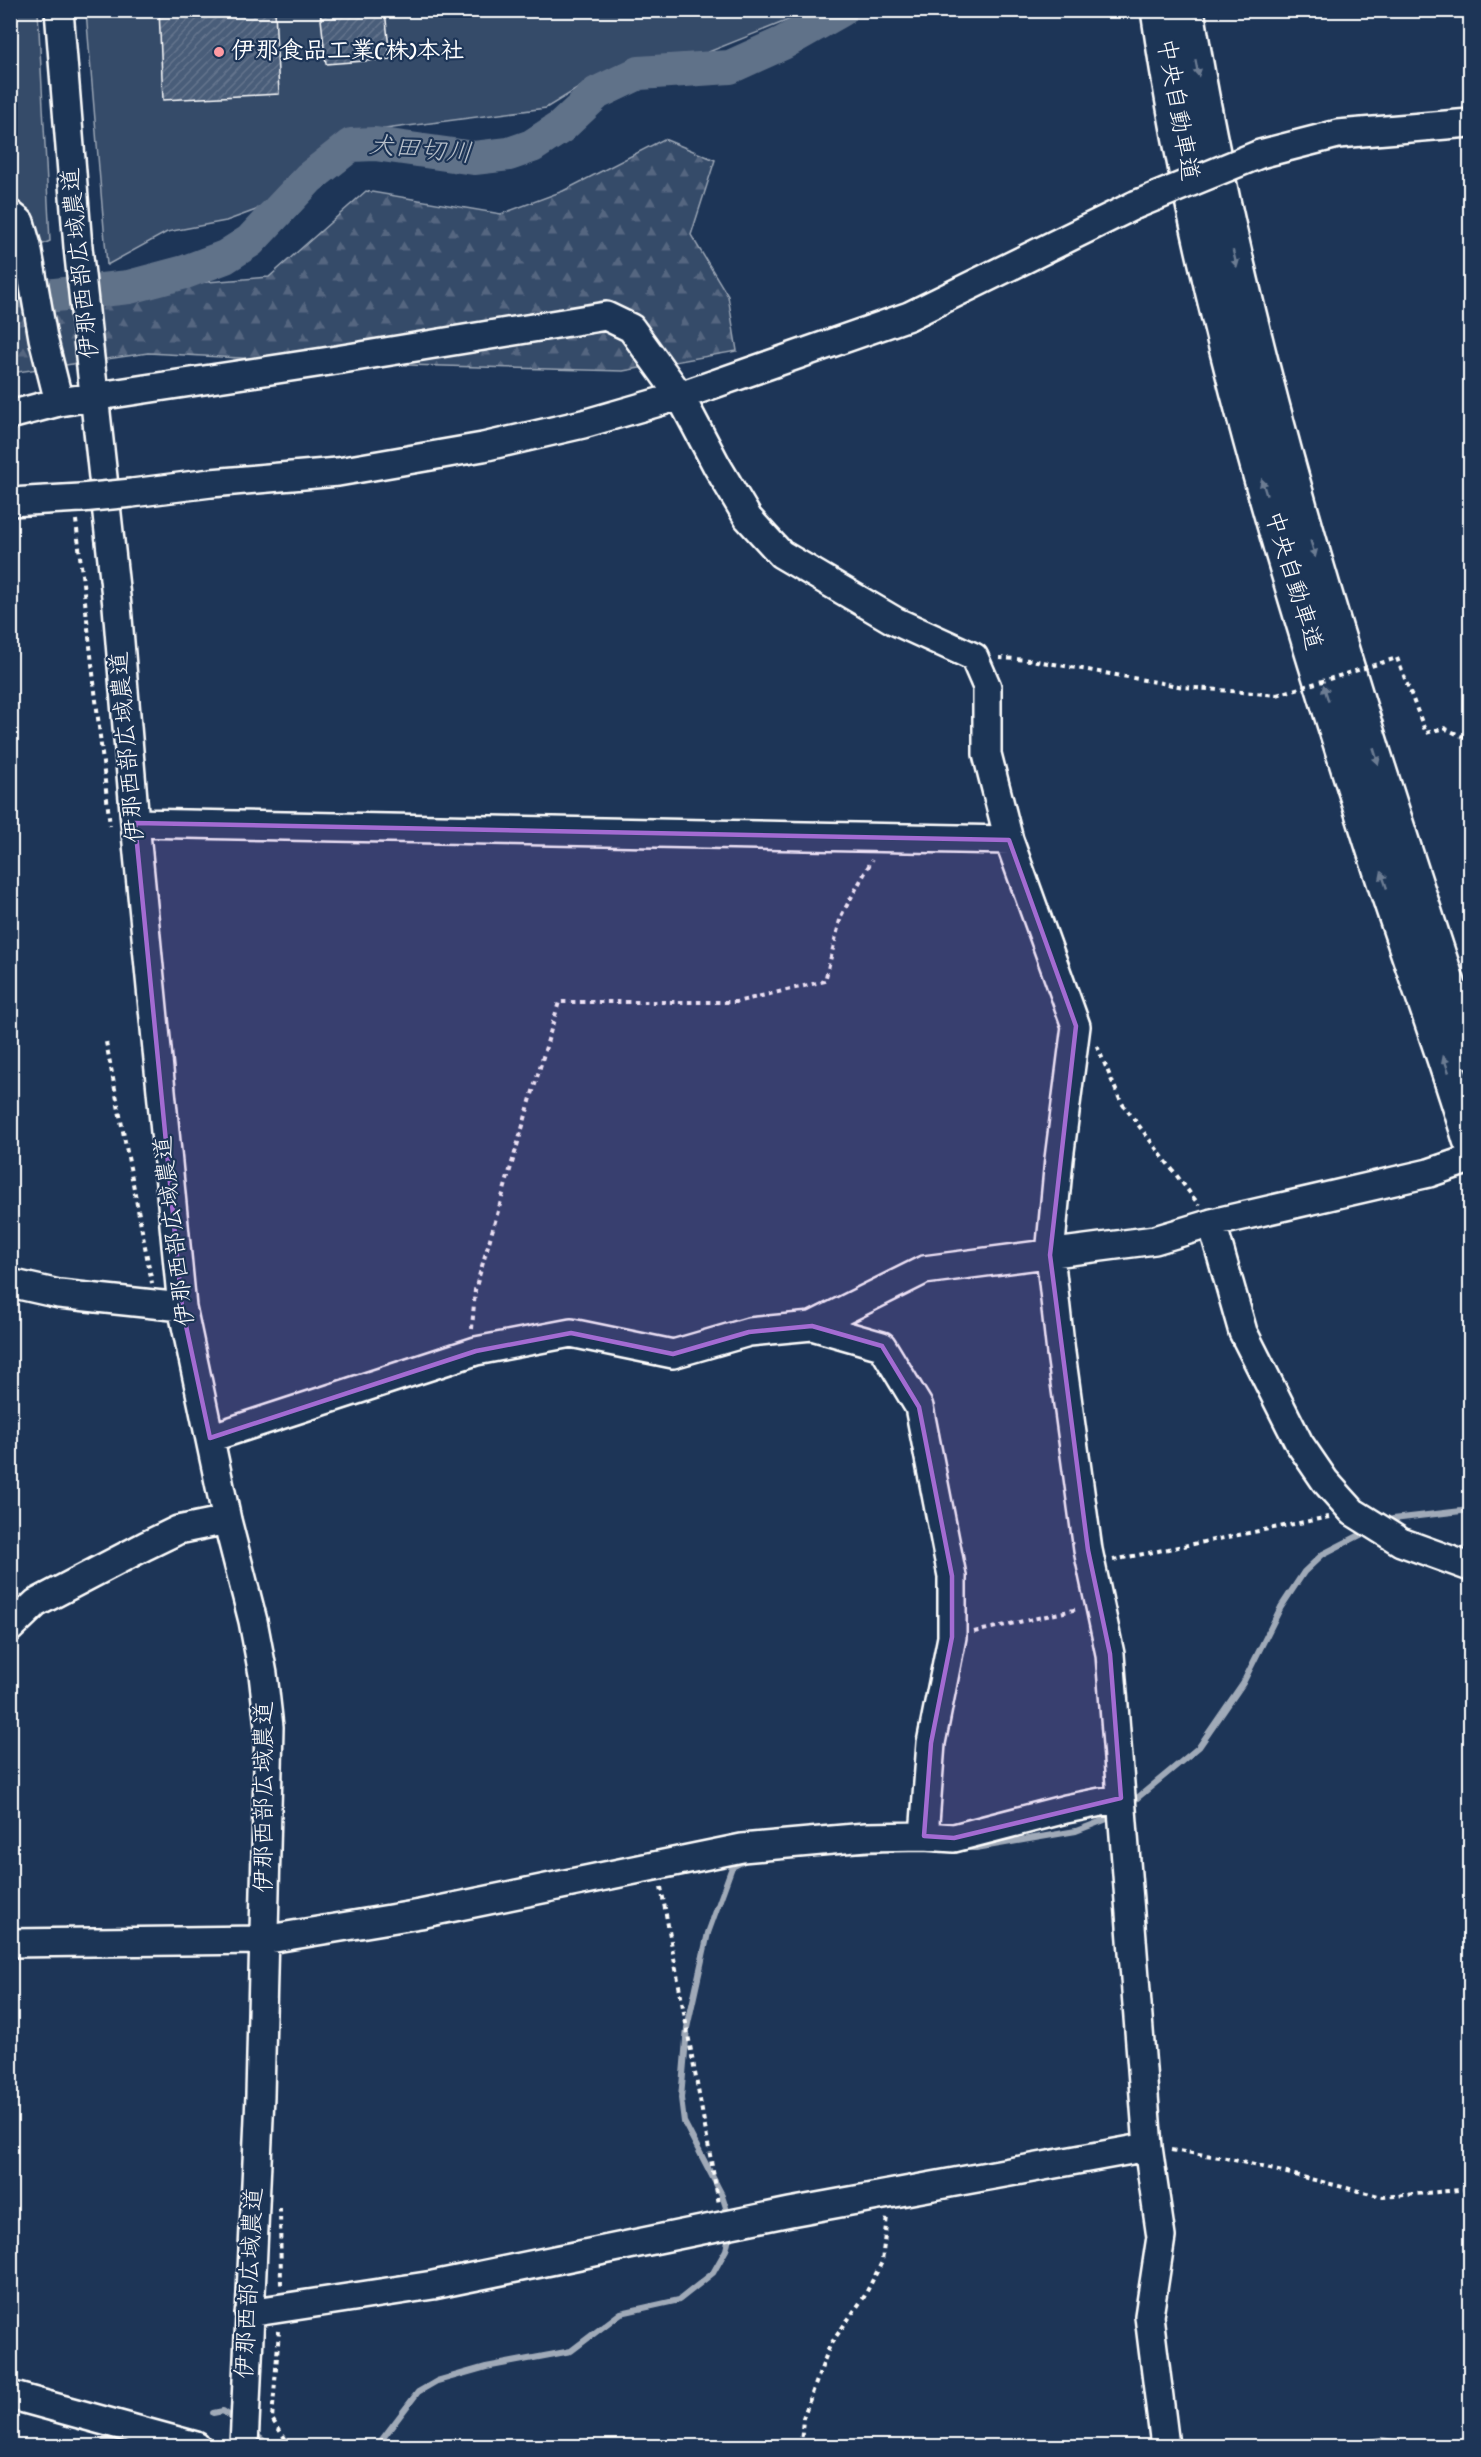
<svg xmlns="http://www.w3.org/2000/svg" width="1481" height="2457" font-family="'Indie Flower','Klee One',sans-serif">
<defs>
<pattern id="forest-firs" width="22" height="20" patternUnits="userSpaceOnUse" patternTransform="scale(1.5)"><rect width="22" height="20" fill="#364b69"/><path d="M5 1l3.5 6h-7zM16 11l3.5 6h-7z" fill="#546680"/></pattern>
<pattern id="building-hatch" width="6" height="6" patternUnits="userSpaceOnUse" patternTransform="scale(1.5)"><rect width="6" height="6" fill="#4a5d79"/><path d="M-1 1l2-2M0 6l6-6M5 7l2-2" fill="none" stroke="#65758d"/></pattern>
</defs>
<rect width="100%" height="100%" fill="#1d3557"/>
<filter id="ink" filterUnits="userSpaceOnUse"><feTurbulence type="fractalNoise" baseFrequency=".0167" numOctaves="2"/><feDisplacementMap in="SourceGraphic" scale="12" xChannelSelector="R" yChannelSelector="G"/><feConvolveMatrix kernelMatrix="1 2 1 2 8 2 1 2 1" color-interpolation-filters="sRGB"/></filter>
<g filter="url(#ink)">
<path fill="#364b69" stroke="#9aa5b4" stroke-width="1.5" d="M11,11H38L50,241L39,246L11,202Z
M86,11H811L691,59L633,66L590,81L546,108L339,135L256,210L226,221L167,232L107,265Z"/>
<path fill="url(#forest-firs)" stroke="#9aa5b4" stroke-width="1.5" d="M664,139L715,160L691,235L728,296L737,351L623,371L333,363L148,353L11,373L10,289L108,290L269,277L366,191L501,214L563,191Z"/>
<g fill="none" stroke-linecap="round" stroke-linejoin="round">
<path stroke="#a0aab8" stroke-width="6" d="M1385,1523L1393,1519L1470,1510
M1130,1804L1199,1747L1243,1683L1281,1607L1304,1572L1323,1554L1368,1531
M962,1848H976L1076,1831L1115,1816
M857,1851L880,1850
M729,2217L722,2195L684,2122L681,2098L687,2028L708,1933L732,1867L748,1859
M213,2413L223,2411L238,2422
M251,2432L264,2441L280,2446
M102,2446L106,2438L134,2446
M377,2446L418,2392L437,2381L486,2367L571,2351L621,2313L679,2300L713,2273L726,2250L730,2233
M1342,2446L1381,2440L1420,2446"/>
<path stroke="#617289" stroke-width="34" d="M10,289L46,296L129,287L185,272L225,257L250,241L309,178L351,145L375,144L474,158L509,154L532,146L561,127L597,93L639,73L730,67L783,43L841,10"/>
</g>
<path fill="url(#building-hatch)" stroke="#fff" stroke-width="1.5" d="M159,10H275L279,94L163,100Z
M320,10H385L390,59L326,64Z"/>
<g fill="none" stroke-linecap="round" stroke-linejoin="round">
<g stroke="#fff" stroke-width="32">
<path id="minor" d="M59,10L78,247L117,606L135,823L182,1307L227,1520L253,1621L263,1674L269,1727L260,2096L244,2446
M1260,154L1338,134L1470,123
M10,214L20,222L27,246L43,338L59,402
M10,415L59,402L330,361L606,316L631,328L680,396L717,466L748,518L781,554L895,621L974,657L987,687V754L1009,840L1076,1026L1059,1159L1050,1255L1061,1353L1088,1550L1110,1654L1148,2147L1161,2237L1149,2316L1165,2446
M132,493L211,483L338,472L483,447L583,424L680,396L909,316L1135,205
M10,502L81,498
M135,823L1009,840
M1212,1223L1243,1332L1299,1443L1325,1481L1353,1512L1401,1542L1470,1567
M10,1283L59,1294L182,1307
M812,1326L882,1346L919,1407L952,1576V1637L931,1743L924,1836
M210,1438L476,1351L571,1333L673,1354L749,1332L812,1326L924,1270L1155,1240L1212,1223L1429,1173L1470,1159
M10,1628L36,1603L145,1546L178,1530L227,1520
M10,1943L263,1940L420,1914L742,1848L866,1837L924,1836L954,1838L1066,1809L1121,1798
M249,2313L433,2285L790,2212L1148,2147
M10,2395L196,2446"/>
</g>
<g stroke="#fff" stroke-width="38">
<path id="highway" d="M1158,10C1200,301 1289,582 1377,860C1407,954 1442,1046 1470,1140
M1187,10C1244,366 1359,710 1470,1051"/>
</g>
<path stroke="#fff" stroke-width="4" stroke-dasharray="4.5 4.5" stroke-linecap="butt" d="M76,520L110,826
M999,658L1031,660L1184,687L1277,695
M1397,658L1426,733L1444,728L1470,740
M106,1042L152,1283
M1097,1046L1121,1102L1199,1205
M472,1329L475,1290L559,1002H736L825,981L841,916L872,860
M1113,1560L1329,1517
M974,1632L1078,1609
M661,1887L719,2204
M1171,2150L1226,2158L1383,2197L1470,2189
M280,2208L281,2287
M279,2331L272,2419L290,2446
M801,2446L803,2418L830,2345L864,2297L882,2262L887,2216"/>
<use href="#minor" stroke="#1d3557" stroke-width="27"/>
<use href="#highway" stroke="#1d3557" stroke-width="33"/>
<g stroke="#fff" stroke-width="32" stroke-linecap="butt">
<path id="minor-bridge" d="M1135,205L1260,154
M81,498L132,493"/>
</g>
<path stroke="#fff" stroke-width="4" stroke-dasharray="4.5 4.5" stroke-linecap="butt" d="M1277,695L1397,658"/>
<use href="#minor-bridge" stroke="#1d3557" stroke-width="27"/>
</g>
<defs><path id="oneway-solid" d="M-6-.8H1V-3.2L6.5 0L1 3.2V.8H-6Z" transform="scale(1.5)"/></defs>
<g fill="#6c7c92">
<use href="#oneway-solid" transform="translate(1197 68) rotate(79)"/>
<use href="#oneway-solid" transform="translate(1235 259) rotate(76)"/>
<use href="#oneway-solid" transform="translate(1264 487) rotate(-107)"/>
<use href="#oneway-solid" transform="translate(1313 549) rotate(74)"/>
<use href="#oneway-solid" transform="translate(1326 693) rotate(-107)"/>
<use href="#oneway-solid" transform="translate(1376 756) rotate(73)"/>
<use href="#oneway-solid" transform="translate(1384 880) rotate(-109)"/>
<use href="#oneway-solid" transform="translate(1446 1064) rotate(-109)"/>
</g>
</g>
<path fill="#a36bd2" fill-opacity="0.2" stroke="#a36bd2" stroke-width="4.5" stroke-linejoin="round" d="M135,823L1009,840L1076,1026L1050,1255L1088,1550L1110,1654L1121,1798L954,1838L924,1836L931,1743L952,1637V1576L919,1407L882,1346L812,1326L749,1332L673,1354L571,1333L476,1351L210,1438L182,1307Z"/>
<circle fill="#ff9aa2" stroke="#1d3557" stroke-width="2" cx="219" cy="52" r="6"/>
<g text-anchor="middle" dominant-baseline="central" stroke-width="4.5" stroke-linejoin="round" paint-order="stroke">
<g font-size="24" font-weight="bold" fill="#fff" stroke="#1d3557" text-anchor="start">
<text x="231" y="52">伊那食品工業(株)本社</text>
</g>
<g font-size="24" fill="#fff" stroke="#1d3557">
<text transform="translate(1176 110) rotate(80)">中央自動車道</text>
<text transform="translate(82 263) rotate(-96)">伊那西部広域農道</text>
<text transform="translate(1292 581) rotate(73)">中央自動車道</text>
<text transform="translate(129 747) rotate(-95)">伊那西部広域農道</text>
<text transform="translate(176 1231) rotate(-97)">伊那西部広域農道</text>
<text transform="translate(265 1797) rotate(-90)">伊那西部広域農道</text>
<text transform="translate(251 2283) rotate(-87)">伊那西部広域農道</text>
</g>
<g font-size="26" font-style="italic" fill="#b8c0ca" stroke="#1d3557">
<text transform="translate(420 151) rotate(5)">犬田切川</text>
</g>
</g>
<rect width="1481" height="2457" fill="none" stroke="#1d3557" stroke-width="36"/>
<rect x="18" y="18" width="1445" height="2421" fill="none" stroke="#fff" stroke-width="2" filter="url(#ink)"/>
</svg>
